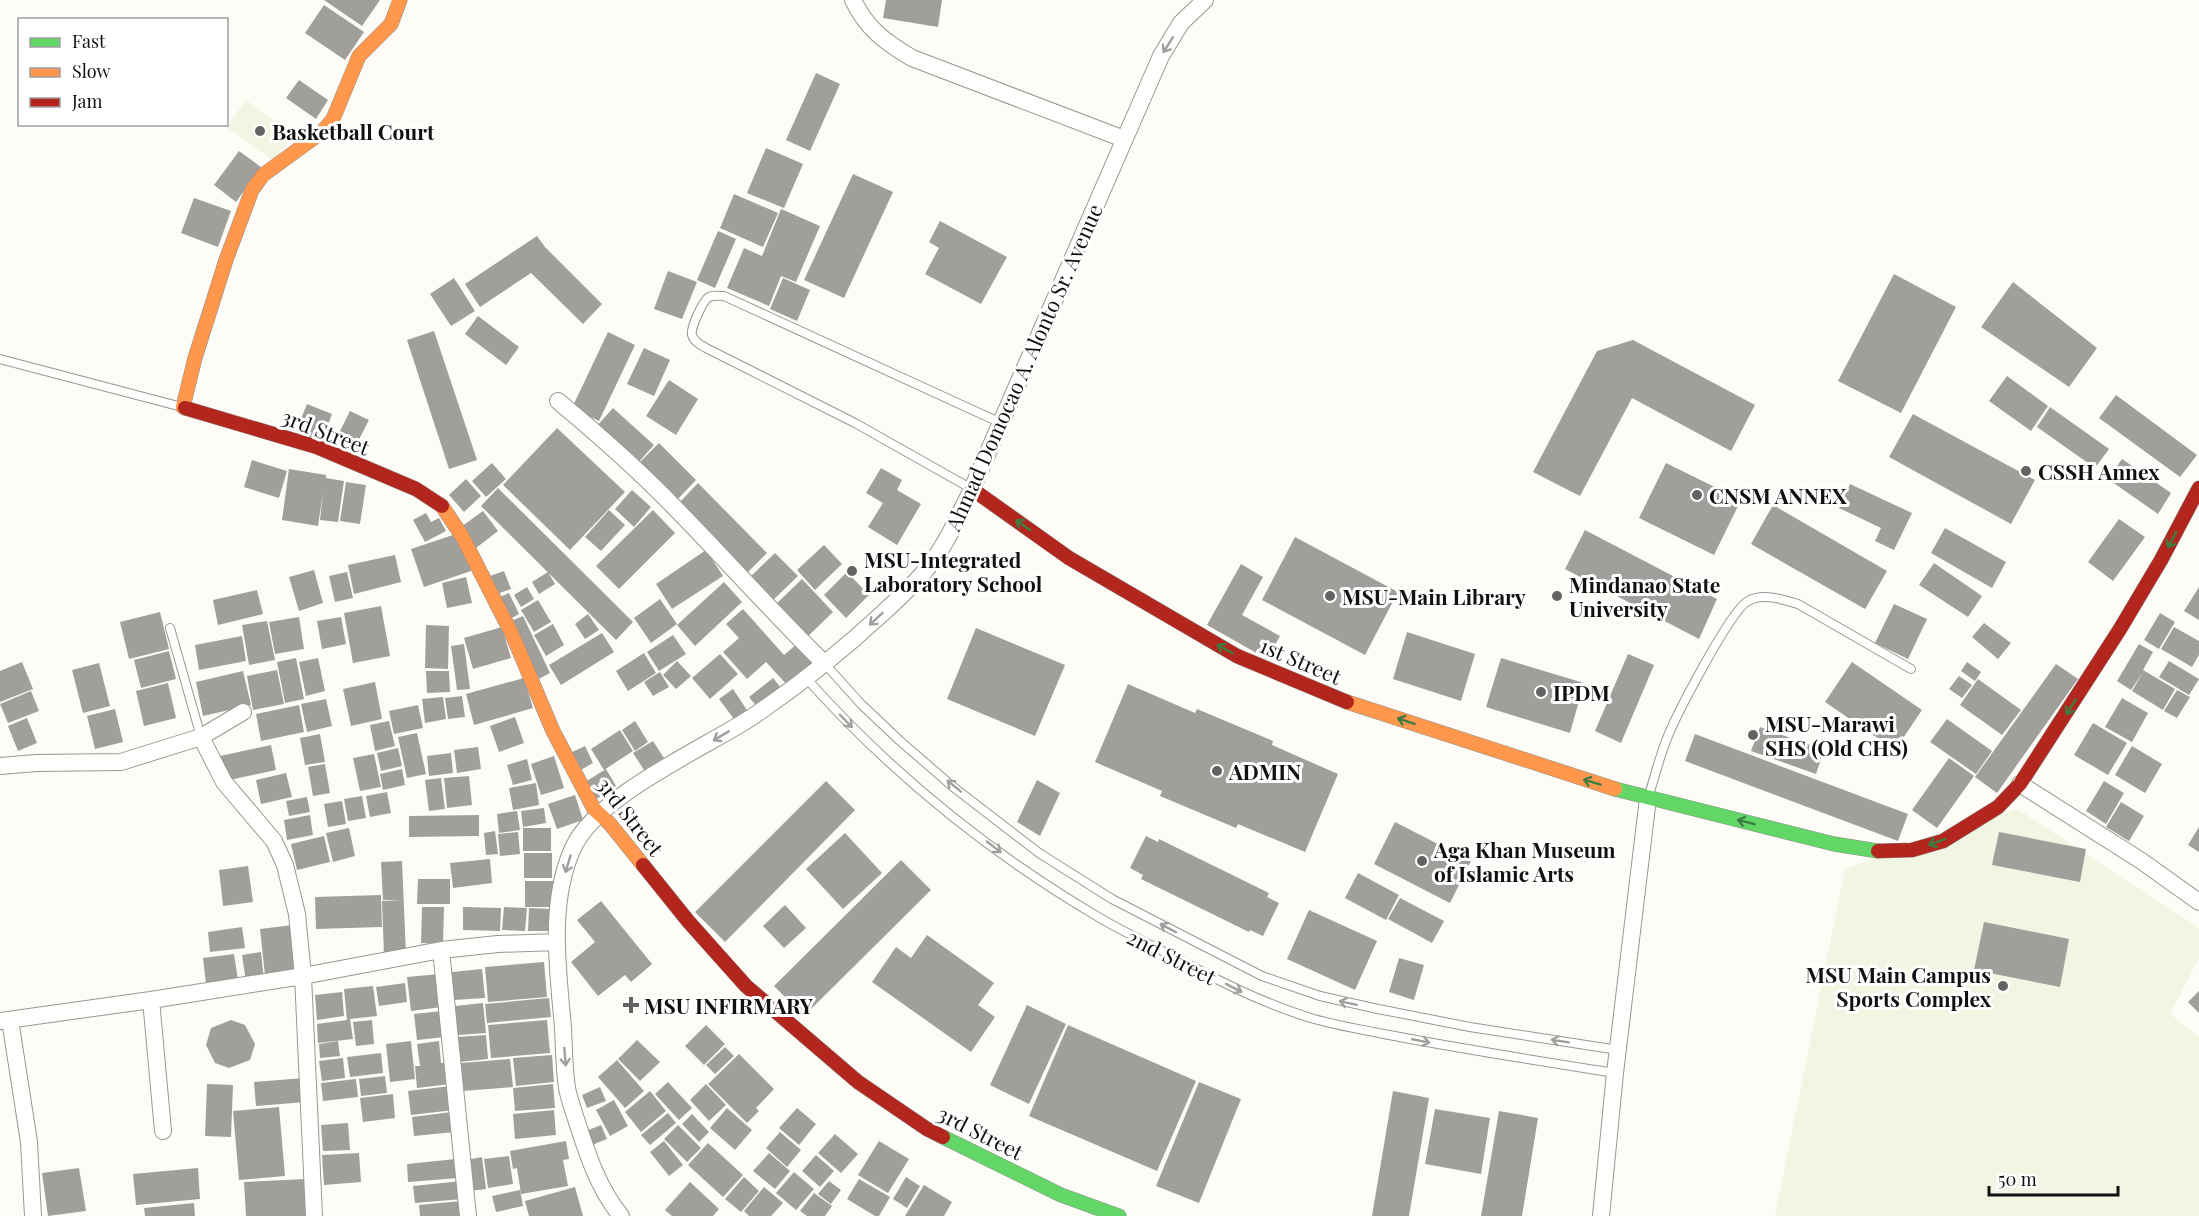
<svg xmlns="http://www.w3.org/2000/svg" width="2199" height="1216" font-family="'Playfair Display',serif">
<rect width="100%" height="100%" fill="#fdfcf7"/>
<path fill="#f0f6e1" d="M246,100L293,135L274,161L227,127Z
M2017,809L2199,928V958L2170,1014L2199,1037V1216H1775L1845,869Z"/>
<path fill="#a19f9c" d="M324,0H380L362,26Z
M886,0H942L938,27L883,18Z
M324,5L364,32L345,60L305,33Z
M816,73L840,84L810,151L786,140Z
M299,80L328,100L316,119L286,98Z
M766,148L803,164L784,208L747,193Z
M239,151L261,167L236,202L214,185Z
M853,174L893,192L844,298L804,280Z
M734,194L778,213L763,247L720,228Z
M194,198L231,211L218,247L181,233Z
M781,209L820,226L796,282L781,276L769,306L727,288L744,248L762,256Z
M940,221L1007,257L981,304L925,274L939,248L929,242Z
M718,231L736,239L715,288L697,280Z
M537,236L545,247L602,304L583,324L531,273L480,307L465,284Z
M668,271L697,282L682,319L654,309Z
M1894,274L1956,307L1901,413L1838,381Z
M454,278L475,311L451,326L430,294Z
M783,278L810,290L797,321L770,309Z
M2013,282L2097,348L2069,387L1981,327Z
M478,316L519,347L506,365L465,334Z
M434,331L477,460L449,469L407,340Z
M608,332L635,345L599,421L572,408Z
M1633,340L1755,405L1731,451L1632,398L1580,496L1533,472L1597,351Z
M644,348L670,360L654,396L627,384Z
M2007,376L2048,406L2031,431L1989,401Z
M669,380L698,399L676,435L646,416Z
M2116,395L2197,455L2180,477L2099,418Z
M307,404L332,414L322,442L296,431Z
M2050,407L2109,449L2095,468L2037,427Z
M613,408L654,445L637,464L596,427Z
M350,411L369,420L354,449L336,439Z
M1913,414L2035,480L2011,524L1889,457Z
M557,428L625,492L570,550L503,485Z
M659,443L696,480L677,500L640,462Z
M2122,459L2171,493L2158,514L2108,479Z
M252,460L287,471L279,498L244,487Z
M492,463L506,479L486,497L472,481Z
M1666,463L1741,500L1714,555L1639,518Z
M881,468L902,480L897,490L921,504L897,545L868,527L883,503L866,493Z
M289,469L326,475V478L344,481L338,522L320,520L323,493L318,526L282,520Z
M466,479L481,496L464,512L449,495Z
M346,482L366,485L360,524L340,521Z
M698,483L767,553L746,574L678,504Z
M1850,484L1912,513L1894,550L1875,541L1881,528L1839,508Z
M498,488L633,622L616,640L481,506Z
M632,490L651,507L634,527L615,509Z
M1773,505L1887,571L1865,609L1751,544Z
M609,510L625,525L601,551L585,537Z
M653,510L675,533L619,589L596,566Z
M483,511L498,531L476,548L461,527Z
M426,513L431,522L439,518L446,531L425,542L413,520Z
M2119,519L2145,537L2113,581L2088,562Z
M1945,528L2006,562L1992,588L1931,553Z
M1585,530L1717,599L1699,639L1565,569Z
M459,533L471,571L424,587L411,549Z
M1295,537L1398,592L1365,655L1262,600Z
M824,545L842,564L815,590L797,570Z
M706,550L723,576L672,609L656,584Z
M775,553L798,576L771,602L748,579Z
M395,555L401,582L354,594L348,565Z
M1934,563L1982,596L1968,617L1919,585Z
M1241,564L1263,577L1242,615L1280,636L1267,659L1207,625Z
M314,570L323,603L299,611L289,577Z
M504,571L511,589L497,594L490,576Z
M347,572L353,598L335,602L329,576Z
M548,572L555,584L539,594L532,582Z
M847,572L869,595L846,618L824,595Z
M466,577L472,603L447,608L442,583Z
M802,579L833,612L804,640L773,607Z
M724,582L742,602L695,646L677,625Z
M527,587L534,599L521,607L514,595Z
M2199,587V620L2184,611Z
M257,590L263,614L218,625L213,600Z
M509,593L519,614L510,619L500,597Z
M660,599L677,624L651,643L634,618Z
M538,600L551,622L534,632L521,610Z
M1894,604L1927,619L1908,659L1875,643Z
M381,606L390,656L353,663L344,613Z
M743,609L784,655L797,644L814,663L788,686L766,662L747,679L723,652L739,638L726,624Z
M160,612L169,649L129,659L120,622Z
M2160,613L2175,622L2159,649L2144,640Z
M588,614L599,630L585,639L575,624Z
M523,616L550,673L539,679L511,621Z
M299,617L304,649L275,654L269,622Z
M341,617L346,644L322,649L317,621Z
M267,621L275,660L249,665L242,625Z
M1984,623L2011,643L1998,659L1972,637Z
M553,624L564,645L546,656L534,635Z
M426,625L449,626L448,669L425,668Z
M502,627L511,658L473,669L464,638Z
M2174,627L2199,641V655L2192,667L2161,649Z
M976,628L1065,665L1035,736L947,699Z
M1407,632L1475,654L1461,701L1393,679Z
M602,633L614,652L561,685L549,665Z
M673,635L686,654L659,671L647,652Z
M242,636L246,661L199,670L195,645Z
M464,644L470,689L457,690L451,646Z
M2139,644L2153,652L2143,670L2175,689L2163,710L2132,691L2143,672L2131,690L2117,681Z
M169,651L176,679L141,688L134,660Z
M644,653L656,673L628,691L616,671Z
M720,654L738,674L710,699L692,678Z
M1628,654L1654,665L1621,743L1595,731Z
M296,658L304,699L285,703L277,662Z
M318,658L325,691L306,696L299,662Z
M1501,658L1584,683L1570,733L1486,707Z
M677,661L691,676L676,689L663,675Z
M2169,661L2199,679L2189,695L2159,677Z
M22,662L33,689L0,702V671Z
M1852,662L1922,710L1895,750L1825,702Z
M1967,662L1981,672L1975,681L1961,671Z
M99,663L110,706L83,713L72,670Z
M2056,664L2078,679L1997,793L1975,777Z
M277,670L284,704L253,710L247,676Z
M243,671L251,705L203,716L196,682Z
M426,671H449L450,692L427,693Z
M660,672L669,687L653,696L644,682Z
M1959,676L1972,685L1962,698L1949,689Z
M524,678L533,708L474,725L466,694Z
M773,678L782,689L758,708L749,697Z
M1978,679L2021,710L2002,735L1960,705Z
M375,682L382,719L351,726L343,689Z
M168,683L176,718L144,726L136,691Z
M1128,684L1195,713L1197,709L1273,741L1272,745L1338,774L1305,852L1238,824L1236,828L1160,796L1162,791L1095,762Z
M733,689L747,710L734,719L719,699Z
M2177,690L2190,697L2177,718L2164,711Z
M31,691L39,711L8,723L0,704Z
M462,696L465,717L448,719L445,698Z
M443,697L446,719L425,723L422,699Z
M2122,698L2148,713L2132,742L2105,727Z
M326,699L332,726L307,732L301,704Z
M299,705L304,732L261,741L256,714Z
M418,705L423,728L394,734L389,711Z
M115,709L123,742L95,749L87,716Z
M515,717L524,743L499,752L490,726Z
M27,718L37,743L18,751L8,726Z
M1947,719L1992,751L1976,774L1930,742Z
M389,721L395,746L375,751L370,725Z
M635,721L648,742L635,751L622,730Z
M2093,723L2127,743L2108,775L2074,755Z
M1760,727L1824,750L1816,774L1751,751Z
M620,730L633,751L604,770L591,749Z
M417,733L426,774L407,778L398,737Z
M320,734L325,762L305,765L300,738Z
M1695,734L1908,814L1898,841L1685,761Z
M653,741L664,758L644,770L633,753Z
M271,745L276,770L225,781L220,756Z
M585,746L593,763L577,772L568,754Z
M2132,746L2162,764L2145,793L2115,775Z
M478,747L481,769L457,773L454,750Z
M398,748L402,766L381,771L377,753Z
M451,753L453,773L429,776L427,756Z
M374,754L381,787L360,791L353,758Z
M554,756L564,788L541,795L531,764Z
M1949,758L1974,776L1937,828L1912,810Z
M527,759L532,780L513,785L507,765Z
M325,764L330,793L313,796L308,767Z
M402,769L405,785L383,790L380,774Z
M606,769L616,786L595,800L585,782Z
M286,773L292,797L261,804L256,780Z
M469,776L472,805L447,808L444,778Z
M441,778L445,809L429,811L425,780Z
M1037,780L1060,793L1040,836L1017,822Z
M826,781L855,810L725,942L695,912Z
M2104,781L2124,793L2106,824L2086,811Z
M536,783L539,805L513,810L509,788Z
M387,792L391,813L370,817L366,796Z
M575,795L583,820L557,829L548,804Z
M362,796L366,818L348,821L344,799Z
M307,797L310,812L289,816L286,801Z
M342,801L346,824L328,827L324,804Z
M2121,802L2144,816L2129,841L2106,827Z
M544,808L546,823L523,827L521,811Z
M517,811L520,830L499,833L497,814Z
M310,815L313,835L287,840L284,820Z
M479,815V836L409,837V816Z
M1395,822L1471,861L1450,903L1374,864Z
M2199,827V852L2188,845Z
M349,828L355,856L333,862L326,833Z
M523,828H551V851H523Z
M495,831L498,854L486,855L484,833Z
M518,832L520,854L500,856L498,834Z
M1999,832L2086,849L2080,882L1992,865Z
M845,833L882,873L843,909L806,869Z
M324,836L330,862L297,870L291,844Z
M1146,836L1158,842L1159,839L1269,893L1267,897L1279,903L1263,936L1250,930L1249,932L1141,879L1143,875L1130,868Z
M524,853H552V878H524Z
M490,859L492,883L453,888L450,863Z
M901,860L931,890L804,1016L774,986Z
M402,861L406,954L384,955L382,901L401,900H383L381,862Z
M248,866L253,902L223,906L219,870Z
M1358,873L1399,895L1386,920L1345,898Z
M418,879H450V904H417Z
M525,881H555V907H525Z
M381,895L382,927L316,929L315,897Z
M1400,898L1444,921L1432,943L1388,919Z
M601,901L652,964L631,982L625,975L598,996L571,962L595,942L577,920Z
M785,905L806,928L784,948L763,926Z
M422,907H444L443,944L421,943Z
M463,907L501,908L500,931L463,930Z
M504,907L527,908L525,931L502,930Z
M529,908L552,909L551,931H528Z
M1309,910L1377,941L1355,990L1287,959Z
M1984,922L2069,939L2060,987L1974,970Z
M293,925L299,970L265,975L260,929Z
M242,927L245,948L210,952L208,932Z
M927,935L994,983L978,1005L995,1017L971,1052L872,982L896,947L911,958Z
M261,952L264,980L246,982L242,955Z
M234,954L238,980L206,984L203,958Z
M1399,958L1424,965L1414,1000L1389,992Z
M544,962L547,997L488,1002L485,967Z
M482,969L485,998L454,1000L452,972Z
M439,974L442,1007L411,1011L407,977Z
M405,983L407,1002L379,1006L376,987Z
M373,986L377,1016L350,1019L353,1039L318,1043L317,1024L347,1020L344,989Z
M2199,991V1013L2188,1002Z
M342,992L344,1016L317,1020L315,995Z
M549,998L551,1017L487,1023L485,1004Z
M483,1003L486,1033L458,1035L455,1006Z
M1027,1005L1066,1024L1029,1104L990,1085Z
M442,1011L445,1037L417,1040L414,1014Z
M231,1020L245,1025L255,1044L250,1060L229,1068L215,1063L206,1045L211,1028Z
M372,1020L374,1044L356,1046L353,1022Z
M547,1020L550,1053L491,1058L488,1025Z
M706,1025L725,1044L704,1065L685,1046Z
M1068,1025L1196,1081L1157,1171L1029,1116Z
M486,1035L488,1059L459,1062L457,1037Z
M637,1040L660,1062L640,1081L618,1059Z
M338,1041L340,1056L320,1058L319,1044Z
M411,1041L415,1079L390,1082L386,1044Z
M439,1041L441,1063L448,1062L450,1084L417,1088L415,1066H420L417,1044Z
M725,1047L734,1056L715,1074L706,1065Z
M381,1053L383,1073L350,1077L347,1057Z
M739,1054L774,1089L756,1108L759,1111L747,1123L708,1084Z
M552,1055L554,1082L516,1086L513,1058Z
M343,1058L345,1078L322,1081L319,1061Z
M510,1059L513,1087L463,1091L461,1063Z
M617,1060L644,1091L625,1108L598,1077Z
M385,1076L387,1093L361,1096L359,1079Z
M304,1078L306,1102L256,1106L254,1082Z
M356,1079L358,1097L323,1101L321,1083Z
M668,1082L692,1108L679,1120L655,1094Z
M1199,1082L1241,1099L1199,1203L1156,1186Z
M207,1084L233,1085L231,1137L205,1136Z
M553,1084L555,1108L515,1111L513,1088Z
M706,1084L726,1105L709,1121L690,1100Z
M451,1086L454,1110L411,1115L408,1091Z
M600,1087L606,1101L587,1108L582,1095Z
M650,1091L666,1111L641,1132L625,1112Z
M1393,1091L1429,1098L1409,1216H1372Z
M393,1094L395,1118L363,1122L360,1098Z
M614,1100L628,1126L610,1136L596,1110Z
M279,1107L285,1176L239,1180L233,1111Z
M727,1108L752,1130L735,1150L710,1128Z
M797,1108L816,1124L799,1145L779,1128Z
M1435,1109L1490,1118L1481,1174L1425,1164Z
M554,1110L556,1135L515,1139L513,1114Z
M1499,1111L1538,1118L1522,1216H1481Z
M452,1112L454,1132L414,1136L412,1117Z
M668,1113L676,1123L650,1145L641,1135Z
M692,1114L709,1132L699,1142L682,1124Z
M348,1123L350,1150L323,1151L321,1125Z
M601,1125L607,1139L592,1145L586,1131Z
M678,1125L701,1148L687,1162L664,1139Z
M780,1132L801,1150L787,1167L766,1148Z
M835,1134L858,1154L841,1173L818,1153Z
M566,1141L569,1159L563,1160L568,1186L521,1194L517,1168L513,1169L510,1151Z
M664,1141L683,1165L669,1176L650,1152Z
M879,1141L909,1159L888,1193L858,1175Z
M708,1143L743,1175L723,1197L688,1165Z
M359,1153L361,1182L324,1185L322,1155Z
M769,1153L790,1171L775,1189L753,1171Z
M816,1155L834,1171L820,1187L802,1171Z
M509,1156L513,1184L488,1188L484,1159Z
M482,1157L486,1189L470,1191L466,1160Z
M456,1159L458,1178L408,1182L407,1164Z
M79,1168L86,1211L48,1216L42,1173Z
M198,1168L200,1199L136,1205L133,1174Z
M794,1172L814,1189L796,1210L776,1193Z
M744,1177L759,1191L741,1212L725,1199Z
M906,1177L920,1186L907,1208L893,1199Z
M306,1179L308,1216H246L244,1182Z
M859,1179L890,1197L879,1216H875L847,1199Z
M462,1181L463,1199L415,1203L413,1186Z
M829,1181L841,1190L831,1204L818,1194Z
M690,1182L719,1209L713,1216H672L665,1210Z
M924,1185L952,1202L944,1216H905Z
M575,1187L583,1216H529L525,1201Z
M764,1187L783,1203L771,1216H749L744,1211Z
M520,1190L523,1206L496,1212L492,1196Z
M814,1193L832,1206L825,1216H807L800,1211Z
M461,1201L462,1216H420L419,1205Z
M194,1203L195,1216H145L144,1208Z"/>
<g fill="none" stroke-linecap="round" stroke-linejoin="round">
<g stroke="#979795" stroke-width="10">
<path id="lane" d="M0,359L182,407
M972,489L855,423L706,348C701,345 694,342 692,335C690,329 703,300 709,297C714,295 719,296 724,296L1001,423
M170,628L201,737
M824,663L861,704L899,740L952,786L1039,853L1112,899L1262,976L1320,996L1378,1009L1470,1027L1618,1050
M806,678C890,772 991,854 1100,918C1124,932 1149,944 1174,957C1219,981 1264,1004 1314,1019C1343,1027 1374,1032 1405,1038C1475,1051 1545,1062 1615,1073
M1648,798C1654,779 1659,759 1666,741C1675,717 1730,611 1748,601C1763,593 1782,599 1798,604L1911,669"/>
</g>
<g stroke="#979795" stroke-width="18">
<path id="street" d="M853,0C867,29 885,42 912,58L1124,139
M558,401C600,436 641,472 679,512C728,562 774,614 824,663
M201,737L243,712
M0,766L36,763L121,762L201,737L224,782L274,841L285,865L297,914L303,976L314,1216
M2020,784L2140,860L2199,902
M441,950L468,1216
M151,1000L303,976L441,950L498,944L556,942
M10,1020L29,1142L33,1216
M0,1021L151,1000L163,1131
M621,1216C598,1188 587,1153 576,1119C573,1109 569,1099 567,1088C564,1068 564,1048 563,1028C558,969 548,903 573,848C597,795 703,749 752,717C798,686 842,651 883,613C899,598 916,583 929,566C947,543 959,515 972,489L1161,56L1181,23L1205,0
M1601,1216L1615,1073L1648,798"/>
</g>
<g stroke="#8e8d8b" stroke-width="15">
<path id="fast" d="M1615,789L1834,844L1878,851
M943,1137L1061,1195L1119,1216"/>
</g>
<g stroke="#8e8d8b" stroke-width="15">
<path id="slow" d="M185,408L183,407L195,358L226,260L252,190L263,175L322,132L333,119L359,56L391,24L400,0
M442,506L462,536L512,634L553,731L594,809L610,824L643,865
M1347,702L1615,789"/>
</g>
<g stroke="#8e8d8b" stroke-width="15">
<path id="jam" d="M185,408L317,447L416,489L442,506
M972,489L1069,558L1237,656L1347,702
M1878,851L1912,850L1943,841L1998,807L2020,784L2120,629L2161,560L2199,488
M643,865L688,921L746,986L858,1082L927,1129L943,1137"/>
</g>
<use href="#lane" stroke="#fffffe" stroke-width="8"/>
<use href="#street" stroke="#fffffe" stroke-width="16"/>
<use href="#fast" stroke="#63d668" stroke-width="14"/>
<use href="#slow" stroke="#ff974d" stroke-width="14"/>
<use href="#jam" stroke="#b3261e" stroke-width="14"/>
</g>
<defs><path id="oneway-shaft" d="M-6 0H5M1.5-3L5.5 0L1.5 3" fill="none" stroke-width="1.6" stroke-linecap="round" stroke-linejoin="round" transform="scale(1.5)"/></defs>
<g stroke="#a0a09f">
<use href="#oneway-shaft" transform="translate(1168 45) rotate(122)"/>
<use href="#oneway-shaft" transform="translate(876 619) rotate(137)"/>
<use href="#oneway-shaft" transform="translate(846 721) rotate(46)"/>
<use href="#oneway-shaft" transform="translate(721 736) rotate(149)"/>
<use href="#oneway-shaft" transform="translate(954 786) rotate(-141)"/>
<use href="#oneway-shaft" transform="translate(994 847) rotate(38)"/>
<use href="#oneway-shaft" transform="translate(568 864) rotate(107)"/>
<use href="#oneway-shaft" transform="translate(1168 928) rotate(-153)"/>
<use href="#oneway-shaft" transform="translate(1234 988) rotate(27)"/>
<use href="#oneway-shaft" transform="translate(1348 1003) rotate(-168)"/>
<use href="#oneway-shaft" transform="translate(1421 1041) rotate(11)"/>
<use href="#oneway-shaft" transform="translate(1560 1041) rotate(-171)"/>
<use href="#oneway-shaft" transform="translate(565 1057) rotate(86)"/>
</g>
<g stroke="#3e7d41">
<use href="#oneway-shaft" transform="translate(1023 525) rotate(-145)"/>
<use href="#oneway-shaft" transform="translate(2172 540) rotate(118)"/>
<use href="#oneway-shaft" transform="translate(1225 649) rotate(-150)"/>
<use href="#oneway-shaft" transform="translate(2071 707) rotate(123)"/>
<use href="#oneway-shaft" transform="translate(1406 721) rotate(-161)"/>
<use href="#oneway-shaft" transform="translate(1592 782) rotate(-163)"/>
<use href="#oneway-shaft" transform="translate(1746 822) rotate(-166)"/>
<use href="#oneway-shaft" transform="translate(1937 842) rotate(160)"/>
</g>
<g fill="#646362" stroke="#fff" stroke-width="2">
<circle cx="260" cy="131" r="6"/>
<circle cx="2026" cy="471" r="6"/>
<circle cx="1697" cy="495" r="6"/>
<circle cx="852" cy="571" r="6"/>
<circle cx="1330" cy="596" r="6"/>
<circle cx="1557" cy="596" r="6"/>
<circle cx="1541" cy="692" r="6"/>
<circle cx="1753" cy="735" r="6"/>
<circle cx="1217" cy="771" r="6"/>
<circle cx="1422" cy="861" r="6"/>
<circle cx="2003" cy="986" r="6"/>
<path d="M628 996h6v6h6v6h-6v6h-6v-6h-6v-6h6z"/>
</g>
<g text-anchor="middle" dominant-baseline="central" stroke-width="6" stroke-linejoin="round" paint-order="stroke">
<g font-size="21" font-weight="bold" fill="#111" stroke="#fff" text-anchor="start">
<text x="272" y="131">Basketball Court</text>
<text x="2038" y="471">CSSH Annex</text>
<text x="1709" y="495">CNSM ANNEX</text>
<text x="864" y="559">MSU-Integrated<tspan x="864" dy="24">Laboratory School</tspan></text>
<text x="1569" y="584">Mindanao State<tspan x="1569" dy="24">University</tspan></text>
<text x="1342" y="596">MSU-Main Library</text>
<text x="1553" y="692">IPDM</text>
<text x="1765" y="723">MSU-Marawi<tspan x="1765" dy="24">SHS (Old CHS)</tspan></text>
<text x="1229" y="771">ADMIN</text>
<text x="1434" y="849">Aga Khan Museum<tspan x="1434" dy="24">of Islamic Arts</tspan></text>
<text x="1991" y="974" text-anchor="end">MSU Main Campus<tspan x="1991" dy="24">Sports Complex</tspan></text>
<text x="644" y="1005">MSU INFIRMARY</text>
</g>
<g font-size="21" fill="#111" stroke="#fff">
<text transform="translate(1023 367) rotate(-66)">Ahmad Domocao A. Alonto Sr. Avenue</text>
<text transform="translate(326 431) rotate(21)">3rd Street</text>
<text transform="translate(1301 660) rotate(23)">1st Street</text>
<text transform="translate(631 816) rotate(52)">3rd Street</text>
<text transform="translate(1172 956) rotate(27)">2nd Street</text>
<text transform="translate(981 1132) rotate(27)">3rd Street</text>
</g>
</g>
<rect x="18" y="18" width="210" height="108" fill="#ffffff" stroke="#a0a0a0" stroke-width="1.5"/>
<rect x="30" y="38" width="30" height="9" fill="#63d668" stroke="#a0a0a0" stroke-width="1.5"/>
<text x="72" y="48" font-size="18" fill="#111111">Fast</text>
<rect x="30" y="68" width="30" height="9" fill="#ff974d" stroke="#a0a0a0" stroke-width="1.5"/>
<text x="72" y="78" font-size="18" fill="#111111">Slow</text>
<rect x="30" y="98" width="30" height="9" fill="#b3261e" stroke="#a0a0a0" stroke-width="1.5"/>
<text x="72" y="108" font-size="18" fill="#111111">Jam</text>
<path d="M1989 1186v9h129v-9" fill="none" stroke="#111111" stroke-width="3"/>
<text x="1998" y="1186" font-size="18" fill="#111111" stroke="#ffffff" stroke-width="4.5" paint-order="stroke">50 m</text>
</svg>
